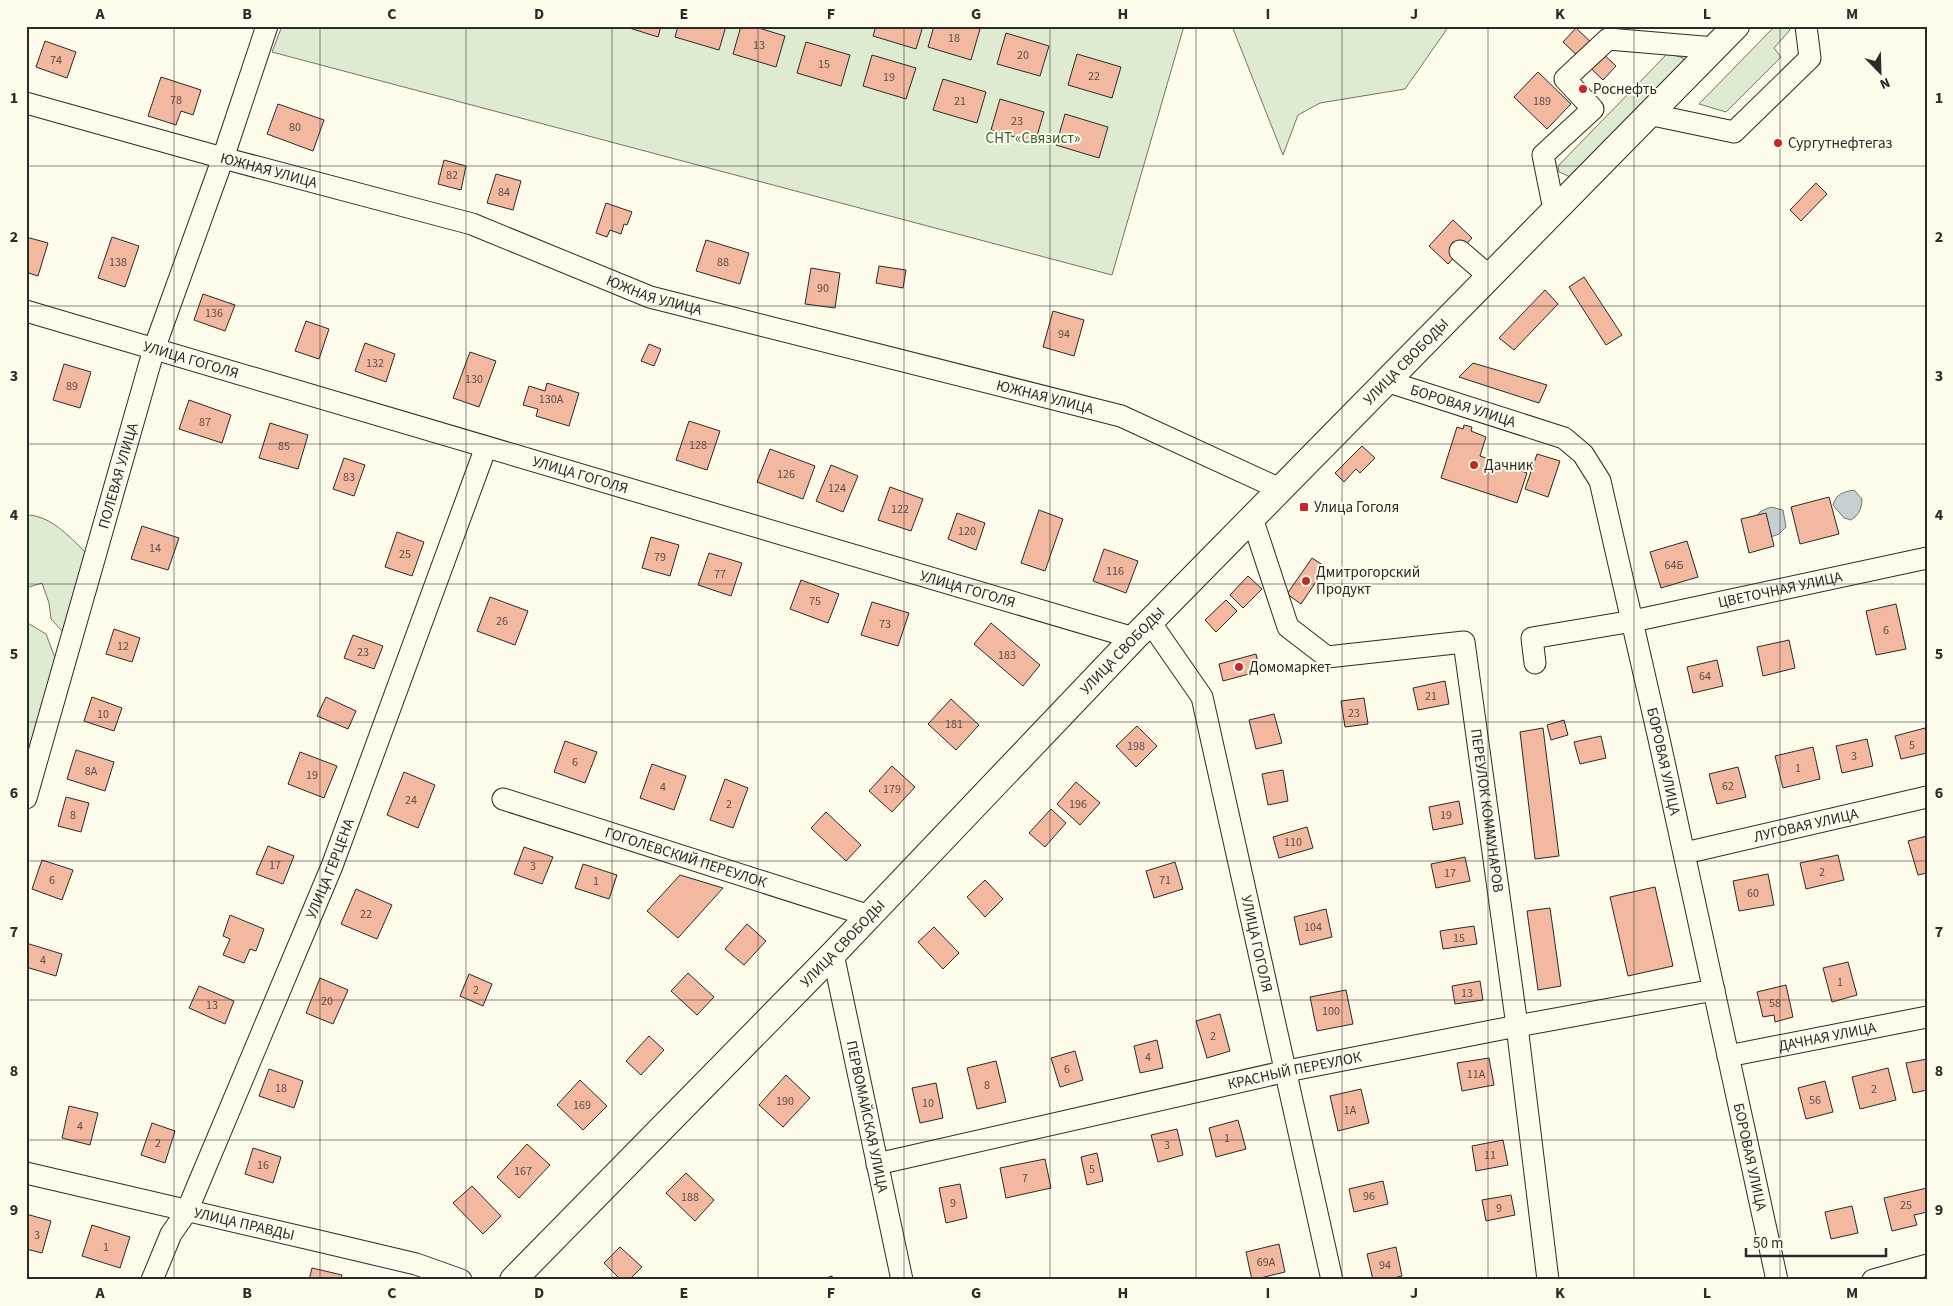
<svg xmlns="http://www.w3.org/2000/svg" width="1953" height="1306" font-family="'Source Sans 3',sans-serif">
<rect width="100%" height="100%" fill="#fdfbea"/>
<path fill="#deebd1" stroke="#74746e" d="M282,26H1184L1112,275L272,52Z
M1232,26H1449L1405,89L1320,103L1298,115L1283,155Z
M1775,26H1787L1790,30L1774,48L1781,57L1726,112L1699,104Z
M1668,53L1683,58L1685,64L1577,180L1559,172L1558,166Z
M26,515C50,515 69,536 85,552L81,582L62,631L51,619L49,603L42,583L26,588Z
M26,622L46,634L57,663L26,772Z"/>
<path fill="#c7d0d0" stroke="#74746e" d="M1854,490L1862,499C1862,508 1859,515 1851,520L1844,518L1833,505C1836,494 1843,492 1854,490Z
M1771,507L1783,510L1786,527L1779,534L1765,539L1753,520L1761,511Z"/>
<path fill="#f2b8a0" stroke="#2b2b2b" d="M623,26H661L658,37Z
M678,26H726L719,50L675,37Z
M741,26H752L785,36L776,67L733,54Z
M876,26H923L916,49L873,36Z
M934,26H971L980,29L971,60L928,47Z
M1576,28L1616,66L1603,80L1563,42Z
M1006,33L1049,46L1040,76L997,64Z
M45,41L76,52L67,78L36,67Z
M806,42L850,55L841,86L797,73Z
M1077,54L1121,67L1112,98L1068,85Z
M872,55L916,68L906,99L863,86Z
M1538,72L1571,104L1547,129L1514,97Z
M161,77L201,90L193,115L181,111L176,125L148,116Z
M943,79L986,92L977,123L933,110Z
M1000,99L1044,112L1035,143L991,130Z
M278,104L324,120L313,151L267,134Z
M1065,114L1108,127L1099,158L1056,145Z
M444,160L466,166L461,190L438,184Z
M496,174L521,181L513,210L487,203Z
M1816,183L1827,194L1801,221L1790,210Z
M606,203L632,212L627,225L624,224L621,234L610,230L607,237L596,233Z
M1453,220L1472,238L1448,264L1429,246Z
M26,237L48,243L38,276L26,272Z
M112,237L139,246L125,287L98,278Z
M706,240L749,253L740,284L696,271Z
M879,266L906,270L903,288L876,283Z
M811,268L840,273L835,308L805,304Z
M1584,277L1622,335L1606,345L1569,287Z
M1545,290L1558,304L1514,350L1499,338Z
M203,294L235,305L225,331L194,320Z
M1053,311L1084,320L1074,356L1043,347Z
M306,321L329,329L319,359L295,351Z
M365,343L395,354L386,382L355,371Z
M649,344L661,349L654,366L641,361Z
M470,352L496,361L479,407L453,398Z
M1473,363L1547,385L1539,403L1459,377Z
M64,364L91,372L80,408L53,400Z
M547,383L579,393L569,426L536,416L538,409L523,405L529,386L545,391Z
M189,400L231,415L222,443L179,429Z
M689,421L720,431L707,470L676,460Z
M270,423L308,435L298,469L259,458Z
M1464,425L1472,427L1471,431L1486,437L1480,456L1527,473L1517,503L1441,478L1457,427L1463,429Z
M1362,446L1375,458L1360,473L1356,469L1344,482L1335,473Z
M770,449L815,466L803,499L757,482Z
M1537,454L1560,461L1548,497L1525,489Z
M344,458L365,465L354,496L333,489Z
M831,465L858,476L843,512L816,501Z
M890,487L923,499L911,531L878,520Z
M1829,497L1839,534L1800,544L1791,507Z
M1039,510L1063,519L1045,571L1021,563Z
M957,513L985,523L976,550L948,539Z
M1766,513L1774,546L1749,553L1741,519Z
M142,526L179,538L168,570L131,559Z
M397,532L424,542L412,576L385,567Z
M651,537L679,545L670,576L642,568Z
M1687,541L1698,577L1661,588L1650,552Z
M1104,549L1138,561L1126,593L1093,581Z
M709,553L742,563L731,596L698,585Z
M1312,558L1326,567L1301,604L1287,594Z
M1248,576L1262,589L1243,608L1230,595Z
M801,580L839,594L828,623L790,609Z
M490,597L528,611L515,645L477,631Z
M1226,600L1237,611L1216,632L1205,620Z
M872,602L909,613L898,646L861,635Z
M1896,604L1906,649L1876,655L1866,611Z
M991,623L1040,665L1023,686L974,644Z
M114,629L140,638L132,662L106,654Z
M353,635L383,646L374,669L344,658Z
M1789,640L1795,668L1763,676L1757,647Z
M1256,654L1260,671L1223,681L1219,664Z
M1717,660L1723,686L1693,693L1687,667Z
M1445,681L1449,704L1418,710L1413,688Z
M92,697L122,708L114,731L84,721Z
M326,697L356,711L348,729L317,716Z
M1364,698L1368,724L1345,727L1341,701Z
M951,699L979,725L956,750L928,724Z
M1274,714L1282,743L1256,749L1249,720Z
M1564,720L1568,735L1551,740L1547,725Z
M1137,726L1157,746L1136,767L1116,746Z
M1543,728L1559,856L1535,859L1520,732Z
M1925,728L1927,737V753L1901,759L1895,736Z
M1601,736L1606,758L1580,764L1574,742Z
M1867,739L1873,766L1842,773L1836,746Z
M565,741L597,752L585,783L554,772Z
M1813,747L1820,779L1783,788L1775,756Z
M76,750L114,762L105,791L67,779Z
M300,752L337,766L324,798L288,784Z
M652,764L686,776L674,810L640,798Z
M892,766L915,787L892,812L869,791Z
M1738,767L1746,797L1717,804L1709,774Z
M1283,770L1288,801L1268,805L1262,774Z
M404,772L435,785L418,828L387,815Z
M725,779L748,788L733,828L710,820Z
M1076,782L1100,803L1080,825L1057,804Z
M66,797L89,803L81,832L58,826Z
M1459,801L1463,824L1433,830L1429,807Z
M1051,809L1066,823L1045,847L1029,833Z
M826,812L861,845L846,861L811,828Z
M1307,827L1313,848L1279,858L1273,837Z
M1927,836V873L1918,875L1908,841Z
M268,846L294,856L283,884L256,874Z
M524,847L553,857L542,884L514,874Z
M1838,855L1844,880L1806,889L1800,863Z
M1465,857L1470,881L1436,888L1431,864Z
M42,860L73,870L62,900L32,889Z
M1175,862L1183,889L1154,898L1146,871Z
M583,864L617,875L609,899L575,888Z
M1768,874L1774,905L1739,911L1733,881Z
M680,875L723,888L678,938L647,911Z
M985,880L1003,899L985,917L967,897Z
M1655,887L1673,966L1628,976L1610,897Z
M356,889L392,905L377,939L341,924Z
M1550,908L1561,986L1538,990L1527,911Z
M1326,909L1332,937L1300,945L1294,917Z
M230,915L264,929L256,951L250,949L244,963L223,955L230,939L223,936Z
M747,924L766,941L744,965L725,949Z
M1474,926L1477,944L1443,949L1440,931Z
M934,927L959,953L943,969L918,942Z
M26,943L62,954L56,976L26,967Z
M1848,962L1857,995L1832,1002L1823,968Z
M688,973L714,997L697,1015L671,991Z
M469,974L492,984L483,1006L460,996Z
M320,978L348,990L333,1024L306,1013Z
M1480,981L1483,1000L1455,1004L1452,986Z
M1786,985L1793,1017L1775,1022L1774,1015L1763,1017L1757,992Z
M199,986L234,1001L225,1024L189,1008Z
M1346,990L1353,1024L1317,1031L1310,997Z
M1220,1014L1230,1051L1207,1058L1196,1021Z
M649,1036L664,1050L641,1075L626,1061Z
M1157,1040L1163,1068L1140,1073L1134,1046Z
M1075,1051L1083,1080L1060,1087L1051,1058Z
M1489,1058L1494,1085L1462,1091L1457,1063Z
M1927,1059V1090L1913,1093L1906,1063Z
M996,1061L1006,1102L977,1109L967,1068Z
M1888,1068L1896,1100L1860,1109L1852,1077Z
M269,1069L303,1081L294,1108L259,1096Z
M786,1075L810,1098L783,1127L759,1105Z
M580,1080L607,1106L583,1130L557,1105Z
M1825,1081L1833,1112L1806,1119L1798,1088Z
M936,1083L943,1118L920,1123L912,1088Z
M1361,1089L1369,1123L1338,1131L1330,1096Z
M69,1106L98,1113L90,1145L62,1138Z
M1238,1120L1246,1149L1216,1157L1209,1128Z
M152,1123L175,1131L165,1163L141,1155Z
M1177,1129L1183,1155L1158,1162L1151,1135Z
M1503,1140L1508,1165L1476,1171L1472,1146Z
M527,1144L550,1165L519,1198L497,1177Z
M253,1148L281,1157L273,1183L245,1174Z
M1097,1153L1103,1181L1087,1185L1081,1157Z
M1045,1159L1051,1188L1006,1198L1000,1168Z
M686,1173L714,1200L695,1221L666,1193Z
M1383,1181L1388,1204L1354,1212L1349,1189Z
M960,1184L967,1218L946,1223L939,1188Z
M472,1186L501,1216L483,1234L453,1203Z
M1927,1188V1212L1914,1215L1917,1225L1892,1231L1884,1198Z
M1511,1195L1515,1215L1486,1221L1482,1200Z
M1852,1206L1858,1233L1831,1239L1825,1212Z
M26,1214L51,1221L42,1253L26,1249Z
M92,1225L130,1237L120,1268L82,1256Z
M1279,1244L1285,1272L1252,1280L1246,1252Z
M620,1247L642,1267L629,1280H621L604,1263Z
M1396,1247L1402,1276L1385,1280H1373L1367,1254Z
M312,1268L342,1275L341,1280H309Z
M832,1276L833,1280H820Z"/>
<g fill="none" stroke-linecap="round" stroke-linejoin="round">
<g stroke="#2b2b2b" stroke-width="23">
<g id="minor">
<path id="s1" d="M26,103L223,158L472,224L650,297L1121,416L1280,489"/>
<path d="M1648,114L1734,132L1810,58L1806,26"/>
<path d="M1554,210L1543,155L1593,109L1565,79L1608,39L1715,48"/>
<path d="M1460,251L1489,276"/>
<path id="s2" d="M26,311L1134,638"/>
<path id="s3" d="M1386,381L1564,438L1583,454L1600,481L1659,739L1777,1280"/>
<path id="s4" d="M1252,518L1288,627L1327,657L1464,642L1517,1026L1548,1280"/>
<path id="s5" d="M1150,622L1202,697L1332,1280"/>
<path id="s6" d="M1535,663L1532,638L1633,621L1927,558"/>
<path id="s7" d="M26,798L154,349L223,158L267,26"/>
<path id="s8" d="M503,799L870,916"/>
<path id="s9" d="M1685,853L1927,797"/>
<path id="s10" d="M833,954L902,1280"/>
<path id="s11" d="M1728,1056L1927,1017"/>
<path id="s12" d="M877,1164L1287,1071L1517,1026L1714,990"/>
<path id="s13" d="M26,1173L323,1242L416,1264L461,1280"/>
<path id="s14" d="M152,1280L171,1234L187,1211L332,866L486,447"/>
<path d="M1873,1280L1927,1265"/>
</g>
</g>
<g stroke="#2b2b2b" stroke-width="28">
<g id="major">
<path id="s15" d="M513,1280L833,954L1134,638L1736,26"/>
</g>
</g>
<use href="#minor" stroke="#fdfbea" stroke-width="21"/>
<use href="#major" stroke="#fdfbea" stroke-width="26"/>
</g>
<path fill="none" stroke="#2b2b2b" stroke-width="1" stroke-opacity="0.55" d="M174,26V1280M320,26V1280M466,26V1280M612,26V1280M758,26V1280M904,26V1280M1050,26V1280M1196,26V1280M1342,26V1280M1488,26V1280M1634,26V1280M1780,26V1280M26,166H1927M26,306H1927M26,444H1927M26,584H1927M26,722H1927M26,861H1927M26,1000H1927M26,1140H1927"/>
<g fill="#c62828" stroke="#fdfbea" stroke-width="2">
<circle cx="1583" cy="89" r="5"/>
<circle cx="1778" cy="143" r="5"/>
<circle cx="1474" cy="465" r="5"/>
<rect x="1299" y="502" width="10" height="10" rx="2.5"/>
<circle cx="1306" cy="581" r="5"/>
<circle cx="1239" cy="667" r="5"/>
</g>
<g text-anchor="middle" dominant-baseline="central" stroke-width="4" stroke-linejoin="round" paint-order="stroke">
<g font-size="12" fill="#5d4e48">
<text x="954" y="38">18</text>
<text x="759" y="45">13</text>
<text x="1023" y="55">20</text>
<text x="56" y="60">74</text>
<text x="824" y="64">15</text>
<text x="1094" y="76">22</text>
<text x="889" y="77">19</text>
<text x="176" y="100">78</text>
<text x="960" y="101">21</text>
<text x="1542" y="101">189</text>
<text x="1017" y="121">23</text>
<text x="295" y="127">80</text>
<text x="452" y="175">82</text>
<text x="504" y="192">84</text>
<text x="118" y="262">138</text>
<text x="723" y="262">88</text>
<text x="823" y="288">90</text>
<text x="214" y="313">136</text>
<text x="1064" y="334">94</text>
<text x="375" y="363">132</text>
<text x="474" y="379">130</text>
<text x="72" y="386">89</text>
<text x="551" y="399">130А</text>
<text x="205" y="422">87</text>
<text x="698" y="445">128</text>
<text x="284" y="446">85</text>
<text x="786" y="474">126</text>
<text x="349" y="477">83</text>
<text x="837" y="488">124</text>
<text x="900" y="509">122</text>
<text x="967" y="531">120</text>
<text x="155" y="548">14</text>
<text x="405" y="554">25</text>
<text x="660" y="557">79</text>
<text x="1674" y="565">64Б</text>
<text x="1115" y="571">116</text>
<text x="720" y="574">77</text>
<text x="815" y="601">75</text>
<text x="502" y="621">26</text>
<text x="885" y="624">73</text>
<text x="1886" y="630">6</text>
<text x="123" y="646">12</text>
<text x="363" y="652">23</text>
<text x="1007" y="655">183</text>
<text x="1705" y="676">64</text>
<text x="1431" y="696">21</text>
<text x="1354" y="713">23</text>
<text x="103" y="714">10</text>
<text x="954" y="724">181</text>
<text x="1912" y="745">5</text>
<text x="1136" y="746">198</text>
<text x="1854" y="756">3</text>
<text x="575" y="762">6</text>
<text x="1798" y="768">1</text>
<text x="91" y="771">8А</text>
<text x="312" y="775">19</text>
<text x="1728" y="786">62</text>
<text x="663" y="787">4</text>
<text x="892" y="789">179</text>
<text x="411" y="800">24</text>
<text x="729" y="804">2</text>
<text x="1078" y="804">196</text>
<text x="73" y="815">8</text>
<text x="1446" y="815">19</text>
<text x="1293" y="842">110</text>
<text x="275" y="865">17</text>
<text x="533" y="866">3</text>
<text x="1822" y="872">2</text>
<text x="1450" y="873">17</text>
<text x="52" y="880">6</text>
<text x="1165" y="880">71</text>
<text x="596" y="881">1</text>
<text x="1753" y="893">60</text>
<text x="366" y="914">22</text>
<text x="1313" y="927">104</text>
<text x="1459" y="938">15</text>
<text x="43" y="960">4</text>
<text x="1840" y="982">1</text>
<text x="476" y="990">2</text>
<text x="1467" y="993">13</text>
<text x="327" y="1001">20</text>
<text x="1775" y="1003">58</text>
<text x="212" y="1005">13</text>
<text x="1331" y="1011">100</text>
<text x="1213" y="1036">2</text>
<text x="1148" y="1057">4</text>
<text x="1067" y="1069">6</text>
<text x="1476" y="1074">11А</text>
<text x="987" y="1085">8</text>
<text x="281" y="1088">18</text>
<text x="1874" y="1089">2</text>
<text x="1815" y="1100">56</text>
<text x="785" y="1101">190</text>
<text x="928" y="1103">10</text>
<text x="582" y="1105">169</text>
<text x="1350" y="1110">1А</text>
<text x="80" y="1126">4</text>
<text x="1227" y="1138">1</text>
<text x="158" y="1143">2</text>
<text x="1167" y="1145">3</text>
<text x="1490" y="1155">11</text>
<text x="263" y="1165">16</text>
<text x="1092" y="1169">5</text>
<text x="523" y="1171">167</text>
<text x="1025" y="1178">7</text>
<text x="1369" y="1196">96</text>
<text x="690" y="1197">188</text>
<text x="953" y="1203">9</text>
<text x="1906" y="1205">25</text>
<text x="1499" y="1208">9</text>
<text x="37" y="1235">3</text>
<text x="106" y="1247">1</text>
<text x="1266" y="1262">69А</text>
<text x="1385" y="1265">94</text>
</g>
<g font-size="15" fill="#2b2b2b" stroke="#fdfbea" text-anchor="start">
<text x="1593" y="89">Роснефть</text>
<text x="1788" y="143">Сургутнефтегаз</text>
<text x="1484" y="465">Дачник</text>
<text x="1314" y="507">Улица Гоголя</text>
<text x="1316" y="572">Дмитрогорский<tspan x="1316" dy="17">Продукт</tspan></text>
<text x="1249" y="667">Домомаркет</text>
</g>
<g font-size="15" fill="#34623c" stroke="#fdfbea">
<text x="1033" y="138">СНТ «Связист»</text>
</g>
<g font-size="15" fill="#2b2b2b" stroke="#fdfbea">
<text stroke="none"><textPath href="#s1" startOffset="252">ЮЖНАЯ УЛИЦА</textPath></text>
<text stroke="none"><textPath href="#s1" startOffset="658">ЮЖНАЯ УЛИЦА</textPath></text>
<text stroke="none"><textPath href="#s2" startOffset="172">УЛИЦА ГОГОЛЯ</textPath></text>
<text stroke="none"><textPath href="#s15" startOffset="1281">УЛИЦА СВОБОДЫ</textPath></text>
<text stroke="none"><textPath href="#s1" startOffset="1062">ЮЖНАЯ УЛИЦА</textPath></text>
<text stroke="none"><textPath href="#s3" startOffset="81">БОРОВАЯ УЛИЦА</textPath></text>
<text stroke="none"><textPath href="#s2" startOffset="578">УЛИЦА ГОГОЛЯ</textPath></text>
<text stroke="none"><textPath href="#s7" startOffset="335">ПОЛЕВАЯ УЛИЦА</textPath></text>
<text stroke="none"><textPath href="#s2" startOffset="982">УЛИЦА ГОГОЛЯ</textPath></text>
<text stroke="none"><textPath href="#s6" startOffset="278">ЦВЕТОЧНАЯ УЛИЦА</textPath></text>
<text stroke="none"><textPath href="#s15" startOffset="876">УЛИЦА СВОБОДЫ</textPath></text>
<text stroke="none"><textPath href="#s3" startOffset="531">БОРОВАЯ УЛИЦА</textPath></text>
<text stroke="none"><textPath href="#s4" startOffset="472">ПЕРЕУЛОК КОММУНАРОВ</textPath></text>
<text stroke="none"><textPath href="#s9" startOffset="124">ЛУГОВАЯ УЛИЦА</textPath></text>
<text stroke="none"><textPath href="#s8" startOffset="192">ГОГОЛЕВСКИЙ ПЕРЕУЛОК</textPath></text>
<text stroke="none"><textPath href="#s14" startOffset="449">УЛИЦА ГЕРЦЕНА</textPath></text>
<text stroke="none"><textPath href="#s15" startOffset="471">УЛИЦА СВОБОДЫ</textPath></text>
<text stroke="none"><textPath href="#s5" startOffset="344">УЛИЦА ГОГОЛЯ</textPath></text>
<text stroke="none"><textPath href="#s11" startOffset="101">ДАЧНАЯ УЛИЦА</textPath></text>
<text stroke="none"><textPath href="#s12" startOffset="428">КРАСНЫЙ ПЕРЕУЛОК</textPath></text>
<text stroke="none"><textPath href="#s10" startOffset="166">ПЕРВОМАЙСКАЯ УЛИЦА</textPath></text>
<text stroke="none"><textPath href="#s3" startOffset="936">БОРОВАЯ УЛИЦА</textPath></text>
<text stroke="none"><textPath href="#s13" startOffset="224">УЛИЦА ПРАВДЫ</textPath></text>
</g>
</g>
<rect width="1953" height="1306" fill="none" stroke="#fdfbea" stroke-width="55"/>
<g transform="translate(1880 72) rotate(157)" stroke="#fdfbea" stroke-width="4" paint-order="stroke">
<path d="M0-4L9 19L0 12L-9 19Z" fill="#2b2b2b"/>
<text y="-8" font-size="14" font-weight="bold" text-anchor="middle" fill="#2b2b2b">N</text>
</g>
<path d="M1746 1248v8h140v-8" fill="none" stroke="#2b2b2b" stroke-width="2.5"/>
<text x="1753" y="1248" font-size="15" fill="#2b2b2b" stroke="#fdfbea" stroke-width="4" paint-order="stroke">50 m</text>
<rect x="28" y="28" width="1898" height="1250" fill="none" stroke="#2b2b2b" stroke-width="2"/>
<g font-size="16" text-anchor="middle" font-weight="bold" fill="#2b2b2b">
<text x="100" y="19">A</text>
<text x="247" y="19">B</text>
<text x="392" y="19">C</text>
<text x="539" y="19">D</text>
<text x="684" y="19">E</text>
<text x="831" y="19">F</text>
<text x="976" y="19">G</text>
<text x="1123" y="19">H</text>
<text x="1268" y="19">I</text>
<text x="1414" y="19">J</text>
<text x="1560" y="19">K</text>
<text x="1707" y="19">L</text>
<text x="1852" y="19">M</text>
<text x="14" y="103">1</text>
<text x="1939" y="103">1</text>
<text x="14" y="242">2</text>
<text x="1939" y="242">2</text>
<text x="14" y="381">3</text>
<text x="1939" y="381">3</text>
<text x="14" y="520">4</text>
<text x="1939" y="520">4</text>
<text x="14" y="659">5</text>
<text x="1939" y="659">5</text>
<text x="14" y="798">6</text>
<text x="1939" y="798">6</text>
<text x="14" y="937">7</text>
<text x="1939" y="937">7</text>
<text x="14" y="1076">8</text>
<text x="1939" y="1076">8</text>
<text x="14" y="1215">9</text>
<text x="1939" y="1215">9</text>
<text x="100" y="1298">A</text>
<text x="247" y="1298">B</text>
<text x="392" y="1298">C</text>
<text x="539" y="1298">D</text>
<text x="684" y="1298">E</text>
<text x="831" y="1298">F</text>
<text x="976" y="1298">G</text>
<text x="1123" y="1298">H</text>
<text x="1268" y="1298">I</text>
<text x="1414" y="1298">J</text>
<text x="1560" y="1298">K</text>
<text x="1707" y="1298">L</text>
<text x="1852" y="1298">M</text>
</g>
</svg>
